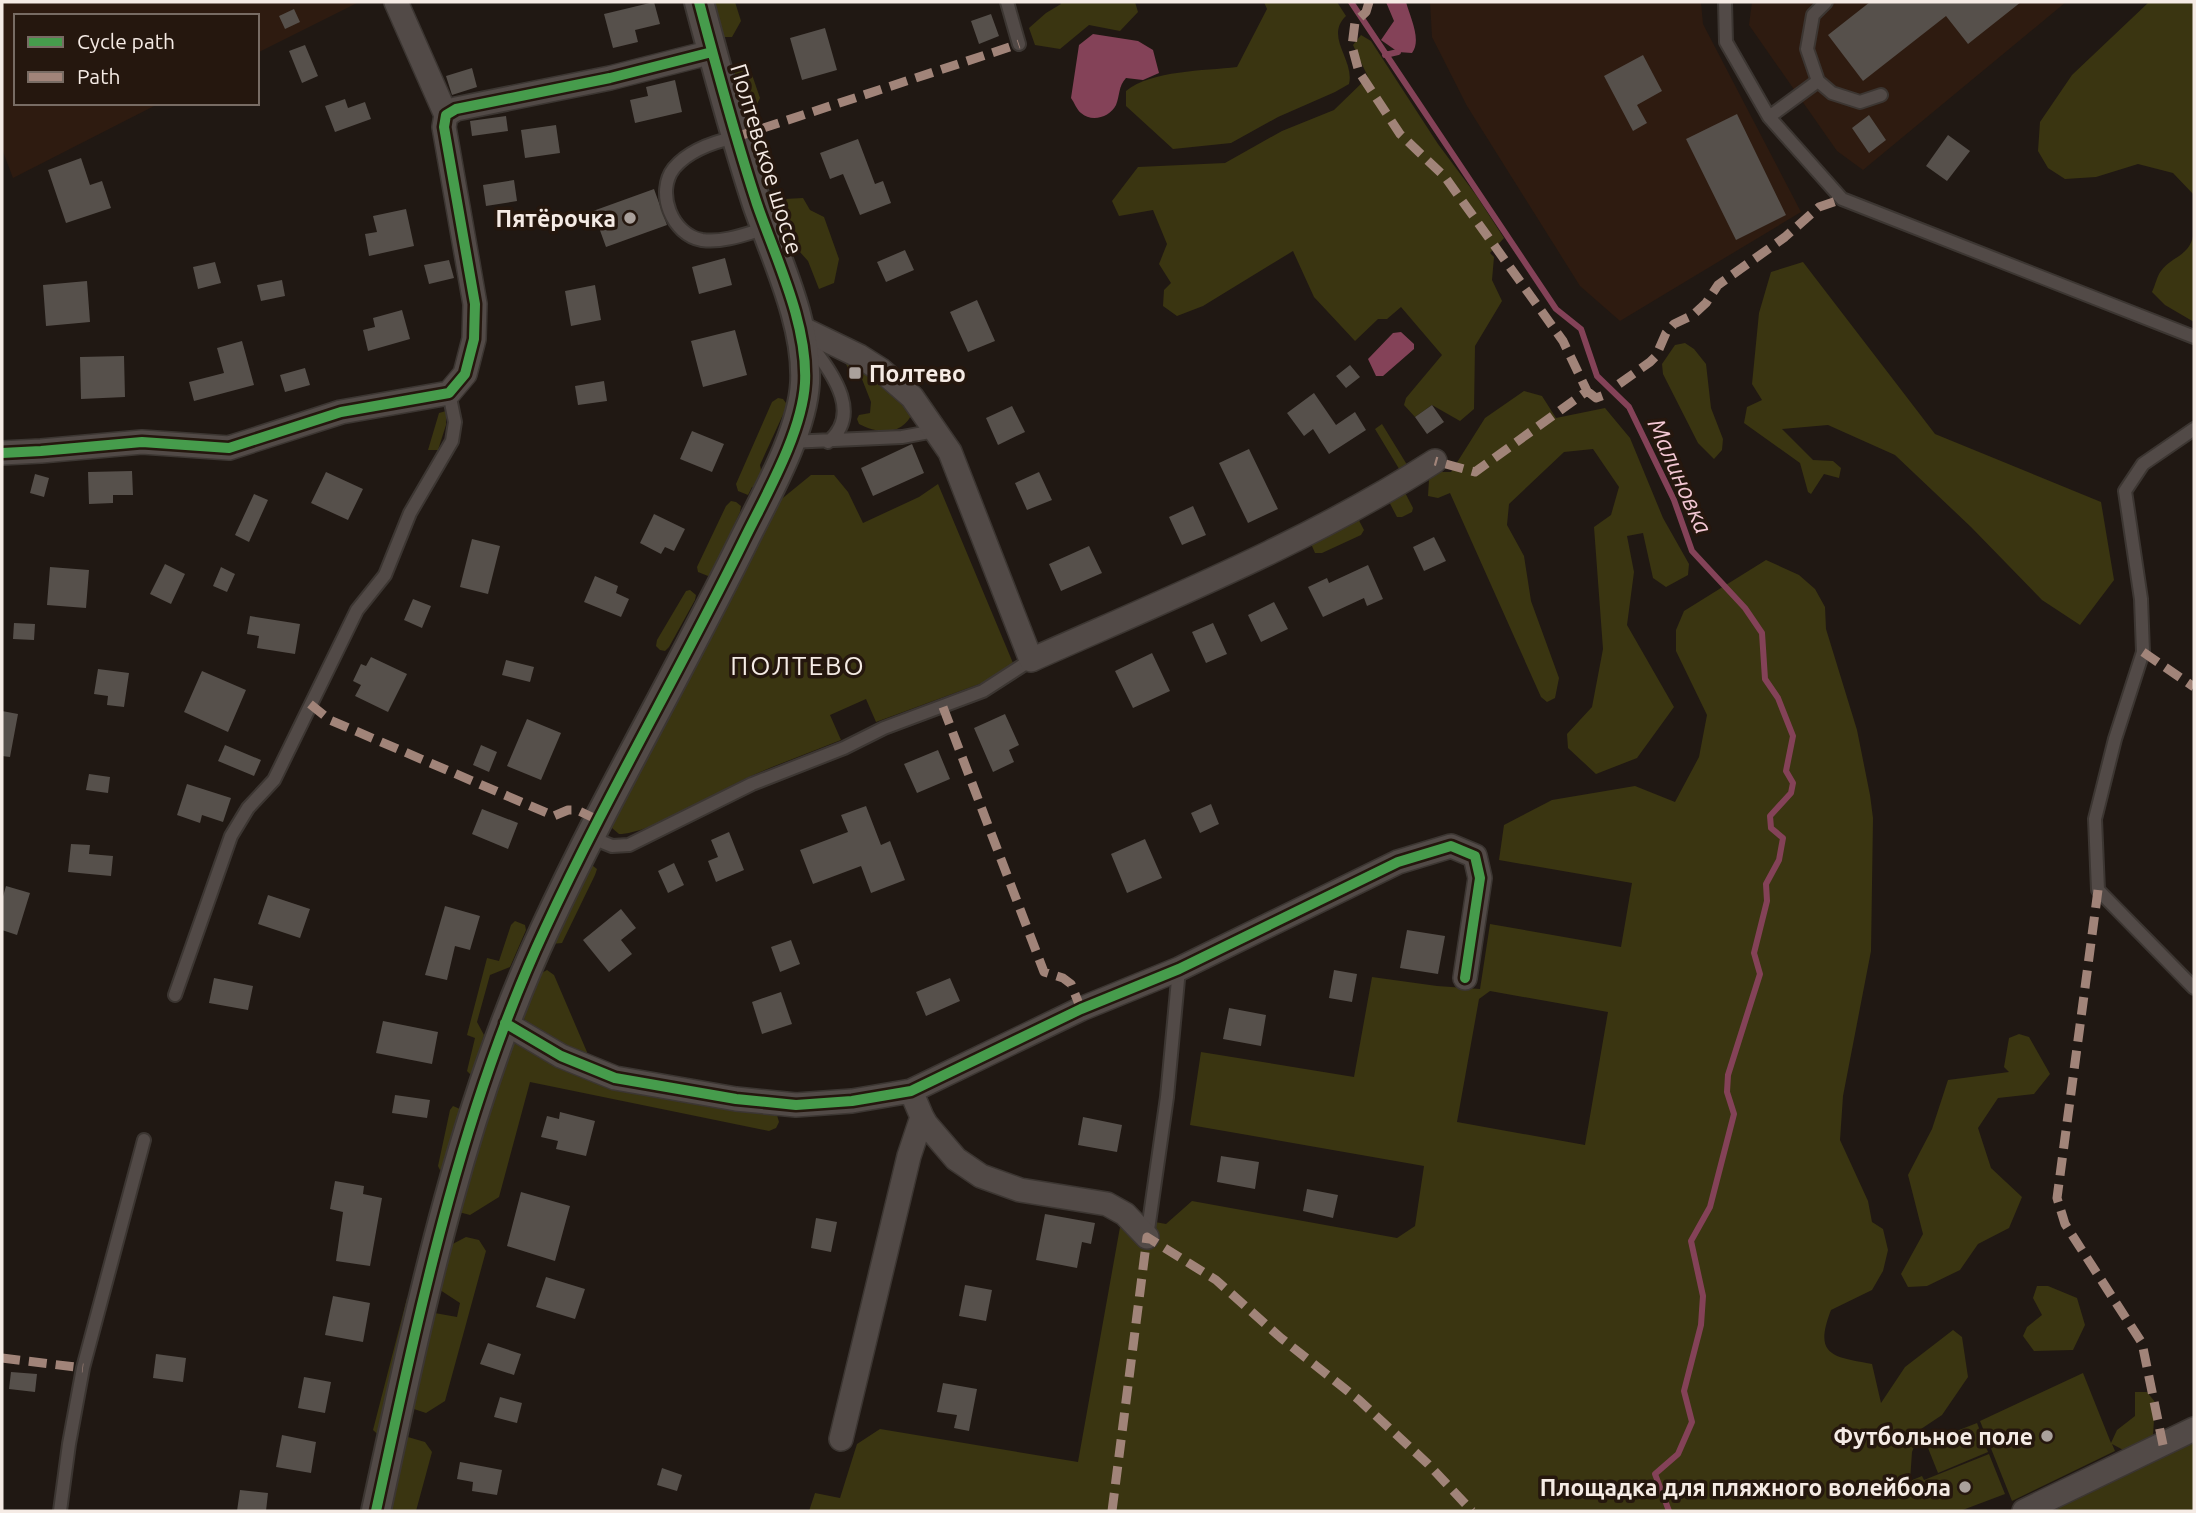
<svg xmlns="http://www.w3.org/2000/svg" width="2196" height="1513" font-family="Ubuntu,sans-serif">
<rect width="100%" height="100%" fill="#201813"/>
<path fill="#2e1b10" d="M2,2H359L257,53V16H16V103H160L13,178L2,149Z
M1430,2H1701L1703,24L1801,212L1620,321L1580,286L1467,106L1432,37Z
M1752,2H2066L1863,170L1837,151L1749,25Z"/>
<path fill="#3a3511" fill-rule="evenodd" d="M713,2H735L741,21L732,37H724L721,33Z
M1060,2H1135L1138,12L1120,31L1089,25L1060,49L1035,45L1029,28L1046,13L1061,4Z
M1264,2H1337L1346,16C1324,37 1355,60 1349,84L1335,92L1278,117L1231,143L1173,149L1126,106V91C1152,70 1204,71 1237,67L1267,9Z
M2149,2H2194V195L2173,173L2138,164L2096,177L2065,179L2048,168L2038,151L2040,122L2072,75Z
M1361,35L1371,41L1438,144L1476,195L1504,238L1490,253L1494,257L1492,280L1502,301L1475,346L1474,409L1460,421L1432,405L1415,417L1404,405L1406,398L1442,355L1401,307L1387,319H1378L1355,341L1314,297L1293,251L1203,306L1177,316L1163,306L1164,290L1171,283L1159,264L1167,244L1153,210L1119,216L1112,201L1138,167L1225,163L1282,131L1334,110L1368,77L1353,45Z
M749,66L760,98L756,106H747L740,97L733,72Z
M803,198L810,210L824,217L839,259L834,283L819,289L808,261L782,232L775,209L785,199Z
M2194,228V322L2165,305L2152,292C2155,286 2157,276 2161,271C2172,255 2193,257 2194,228Z
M1803,262L1935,434L2101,502L2114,580L2080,625L2042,600L1971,527L1895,455L1828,425L1782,429L1813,460L1833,461L1841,468L1839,478L1824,474L1811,494L1808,492L1800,463L1744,423L1747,407L1762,400L1752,384L1759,313L1771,272Z
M1685,343L1694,349L1706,364L1711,408L1723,439L1722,450L1714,459L1698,443L1663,374L1662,364L1675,345Z
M849,357L913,412C903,435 880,435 859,424L857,419L859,415L870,413L871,402L858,369L850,372L844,360Z
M1524,391L1542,396L1556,418L1605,408L1630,438L1663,518L1689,564L1688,575L1666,587L1653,578L1643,533L1627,536L1634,572L1627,625L1674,707L1637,758L1596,774L1568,748L1567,734L1592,707L1603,649L1594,527L1611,515L1619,487L1593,449L1564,452L1509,504L1507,525L1524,556L1531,601L1559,678L1555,698L1547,702L1541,697L1450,493L1438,498L1428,496L1429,480L1440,472H1451L1485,418Z
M778,398L783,399L786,403V408L760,465L761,470L767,472L759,488L752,487L748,495L738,491L736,484L772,402Z
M446,411V425L438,450H428L439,413Z
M1382,424L1409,468L1399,481L1413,508L1412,512L1402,517H1397L1385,494L1352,507L1364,530L1361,535L1322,553H1315L1309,539L1342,516L1337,504L1401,472L1375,429Z
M811,475H834L848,492L863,523L919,497L938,484L1013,663L982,683L876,722L866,699L830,715L841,740C811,752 781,763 751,776C718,791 652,834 619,834L612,828L613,818L773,506Z
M731,501L736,502L741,506L740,512L712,573L708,576L698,572L697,567L726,506Z
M1766,560L1799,575L1815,589L1825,607L1826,629L1857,730L1870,795L1873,818L1871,951L1843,1096L1840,1140L1868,1201L1872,1222L1883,1229L1888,1250L1883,1271L1872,1290L1831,1310C1813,1356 1833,1357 1872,1364L1881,1403L1905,1367L1953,1330L1962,1337L1968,1377L1942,1415L1921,1429L1912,1452L1910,1481L1922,1476L1924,1480L1989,1454L2005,1494L1960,1511H809L815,1493L840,1498L857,1444L880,1429L1078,1462L1122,1216L1166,1224L1192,1201L1397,1238L1415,1226L1424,1166L1190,1125L1201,1052L1354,1077L1372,977L1437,986L1480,989L1490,924L1621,947L1632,883L1499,860L1504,825L1552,800L1635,786L1675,802L1699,757L1707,715L1676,651V630L1684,611ZM1490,991L1608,1012L1585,1145L1457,1122L1479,999Z
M690,590L696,595L695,600L669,647L665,651L660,650L656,646L657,640L686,591Z
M588,862L597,869L595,875L562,943L552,944Z
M515,921L525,925L526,930L510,967L490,975L477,1022L484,1035L472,1073L470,1074L467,1071L475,1038L467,1035L487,958L499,961L511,925Z
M547,970L554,975L587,1052L586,1058L526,1026L522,1010L538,975Z
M2019,1034L2029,1037L2050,1074L2034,1094L1998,1098L1978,1128L1991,1168L2022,1197L2009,1228L1978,1244L1960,1270L1927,1286L1908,1287L1901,1274L1923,1234L1908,1175L1932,1129L1948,1080L2009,1072L2004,1067L2009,1038Z
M518,1038L777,1115L779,1122L776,1128L769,1131L530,1082L499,1197L470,1215L455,1211L508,1042Z
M453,1106L460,1109V1112L444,1168L440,1170L438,1166L450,1110Z
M431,1211L445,1248L466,1237L479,1240L486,1251L445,1401L426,1413L408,1407L401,1435L425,1442L432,1452L416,1511H382L402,1457L373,1430L407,1298L420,1300L429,1312L457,1317L460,1303L414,1273Z
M2037,1286H2048L2077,1298L2085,1325L2073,1350L2034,1351L2023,1336L2027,1327L2042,1315L2033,1298Z
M2083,1373L2111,1443L2117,1430L2135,1416V1392H2147L2155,1402L2153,1436L2129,1453L2112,1444L2115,1451L2012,1501L1980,1421Z
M1977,1423L1988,1452L1938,1473L1926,1443Z
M2194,1429V1511H2024Z"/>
<path fill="#844258" d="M1386,2H1406C1410,17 1422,40 1412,53L1398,52L1381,40L1394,21Z
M1093,34L1138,41L1153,50L1159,73L1143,80L1126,78C1118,87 1120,95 1116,105C1110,117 1092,123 1081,113C1077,110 1074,102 1071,98L1079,45Z
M1401,332L1414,344V349L1383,376H1376L1368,359L1393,333Z"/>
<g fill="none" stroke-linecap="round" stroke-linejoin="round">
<path stroke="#844258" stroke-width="6" d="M1351,2L1556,309L1581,329L1597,376L1629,407L1674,500L1692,551L1745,608L1762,633L1765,679L1778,698L1793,736L1786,771L1793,783L1791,793L1770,816L1771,828L1783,838L1779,860L1766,884L1767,901L1754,953L1760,974L1728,1075L1727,1092L1734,1114L1710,1207L1691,1241L1703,1296L1701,1325L1684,1391L1692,1422L1678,1454L1655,1474L1669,1511
M1385,55L1398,52"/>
</g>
<path fill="#56504b" d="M654,2L660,24L635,30L638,42L613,48L604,14Z
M1870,2H2021L1968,44L1946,16L1863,81L1828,35Z
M294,9L300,22L285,29L279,16Z
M991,14L999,36L979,44L971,21Z
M825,28L837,70L802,80L790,38Z
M305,45L318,76L302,83L289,51Z
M1643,55L1662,91L1637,105L1647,123L1633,131L1604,76Z
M472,68L477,87L452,95L446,76Z
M675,80L682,112L635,123L630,100L648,96L646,87Z
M345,99L348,108L365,102L371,119L335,132L325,106Z
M1737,114L1786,215L1736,240L1686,139Z
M1869,115L1886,140L1869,153L1852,128Z
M506,116L508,131L472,136L470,121Z
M556,125L560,153L525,158L521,130Z
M1948,135L1970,151L1947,181L1926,166Z
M858,139L875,184L883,181L891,203L860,215L843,174L830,179L820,153Z
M81,158L90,185L102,181L111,208L66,223L48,170Z
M514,180L517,201L486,206L483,185Z
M654,189L667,225L606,247L593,211Z
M406,209L414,246L369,256L365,234L377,232L373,216Z
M905,250L914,270L886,282L877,262Z
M725,258L732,285L699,294L692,267Z
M449,260L454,278L429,284L424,265Z
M215,262L221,283L198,289L193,267Z
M282,280L285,296L261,301L257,285Z
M87,281L90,322L46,326L43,285Z
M595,285L601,320L571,326L565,291Z
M977,300L995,341L968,352L950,312Z
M402,310L410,339L368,351L363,330L375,327L373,318Z
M735,330L747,375L703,387L691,341Z
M242,341L254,385L194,401L189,382L224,373L217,348Z
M124,356L125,397L81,399L80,357Z
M1350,365L1360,377L1346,388L1336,376Z
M305,368L310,385L285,392L280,375Z
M604,381L607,401L578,405L575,386Z
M1314,393L1336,425L1355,412L1366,430L1329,454L1313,429L1304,436L1287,413Z
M1432,405L1444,422L1427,434L1415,417Z
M1012,406L1025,432L998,445L986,418Z
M692,431L724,444L712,472L680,459Z
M912,444L924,473L873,496L861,468Z
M1249,449L1278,509L1248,523L1219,463Z
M132,471L133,495H113V503L89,504L88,472Z
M326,472L363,489L348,520L311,503Z
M1039,472L1052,500L1027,510L1015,483Z
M35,474L49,478L44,497L30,493Z
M254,494L268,500L249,542L235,535Z
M1193,506L1206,535L1182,545L1169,517Z
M654,514L685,529L674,551L665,547L661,554L640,543Z
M1434,537L1446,561L1424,571L1413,547Z
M472,539L500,546L488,594L460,587Z
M1089,546L1102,573L1061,591L1049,564Z
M165,564L185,574L171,604L150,594Z
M1368,565L1383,599L1367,606L1364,598L1323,617L1308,587L1327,578L1329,583Z
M50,567L89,570L86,608L47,605Z
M221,567L235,574L227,592L213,586Z
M595,576L618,586L616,593L629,599L621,617L584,602Z
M413,599L431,606L422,628L404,620Z
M1274,602L1288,629L1261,642L1248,615Z
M250,616L300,624L295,654L257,648L259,636L247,634Z
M14,623L35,624L34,640L13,639Z
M1213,623L1227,654L1206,663L1192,632Z
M1152,653L1170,691L1133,708L1115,671Z
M371,657L407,674L388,712L355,696L361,685L353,681L361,664L366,666Z
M506,660L534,667L530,682L502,675Z
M98,669L129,673L124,707L107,705L108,696L94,694Z
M202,671L246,690L228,732L184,712Z
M2,711L18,714L10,757L2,756Z
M1005,714L1019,745L1009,750L1014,762L993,772L974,728Z
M527,719L561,733L541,780L507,766Z
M225,745L261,760L254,776L218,761Z
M481,745L497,752L489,772L473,765Z
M938,750L950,779L917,793L904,764Z
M89,774L110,777L108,793L86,790Z
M187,784L231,798L223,822L202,815L200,823L177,815Z
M1211,804L1219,824L1200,833L1191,813Z
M866,806L881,845L890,841L905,880L871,893L861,866L813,884L800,850L848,832L841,815Z
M482,809L518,823L508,849L472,834Z
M729,832L744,870L716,882L708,861L718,857L711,840Z
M1145,839L1162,878L1127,893L1111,854Z
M71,844L90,845L89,854L113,856L111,876L68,872Z
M674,863L684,885L668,893L658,871Z
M6,886L30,893L17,935L2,930V900Z
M268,895L310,909L300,938L258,924Z
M445,906L480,916L470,950L455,946L447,980L425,975Z
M621,909L636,928L621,940L632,954L609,972L583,940Z
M1407,930L1445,936L1438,974L1400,968Z
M791,940L800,964L780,972L771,947Z
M1334,970L1357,974L1352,1002L1329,998Z
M214,978L253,986L248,1010L209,1003Z
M950,978L960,1001L926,1016L916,992Z
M781,992L792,1024L762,1034L752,1002Z
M1229,1008L1266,1015L1261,1046L1223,1039Z
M383,1021L438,1032L432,1064L376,1053Z
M395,1095L430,1100L427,1118L392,1113Z
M560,1112L595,1121L586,1156L556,1149L558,1141L541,1137L547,1116L559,1119Z
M1083,1117L1122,1125L1117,1152L1078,1145Z
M1221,1156L1259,1162L1255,1189L1217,1182Z
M335,1181L364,1186L363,1194L382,1198L370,1266L336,1261L343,1212L330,1209Z
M1307,1189L1338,1195L1333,1218L1303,1211Z
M521,1192L570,1206L555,1261L507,1246Z
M1045,1214L1095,1223L1091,1244L1082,1242L1077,1268L1036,1260Z
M816,1218L837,1222L831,1252L811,1248Z
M546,1277L585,1289L575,1319L536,1307Z
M965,1285L992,1290L986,1321L959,1316Z
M333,1296L370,1303L363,1342L325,1335Z
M488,1343L521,1354L514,1375L480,1364Z
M156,1354L186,1358L183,1382L153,1378Z
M11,1372L37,1374L35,1392L9,1389Z
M304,1377L331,1382L325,1413L298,1408Z
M943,1383L977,1389L969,1431L954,1428L957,1415L937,1412Z
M500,1397L522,1403L517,1423L494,1417Z
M282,1435L316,1442L311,1473L276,1467Z
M460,1462L502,1470L497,1495L472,1491L473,1482L457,1479Z
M662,1468L682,1475L677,1491L657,1485Z
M240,1490L268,1493L266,1511H237Z"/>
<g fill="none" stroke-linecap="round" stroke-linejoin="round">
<g stroke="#3c3632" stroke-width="16">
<path id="service" d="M1007,2L1019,44
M1725,2L1726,42L1769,117L1842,199L2194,337
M1818,81L1832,93L1860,102L1881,95
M1769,117L1818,81L1807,49L1813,15L1826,2
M736,137C713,142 689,150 674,168C655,192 672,235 702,240C723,243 746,234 766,228
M809,342C828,369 865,412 828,442
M2194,429L2143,464L2125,491L2141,599L2143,652L2115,739L2095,819L2098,890L2194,988
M789,442L902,437L935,431
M590,837L612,846L629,845L752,784L844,748L884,728L983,691L1031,660
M175,995L231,836L248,808L274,780L357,610L385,575L410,513L452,441L455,422L449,393
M1147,1237L1167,1097L1179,969
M60,1511L69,1444L83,1368L144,1140"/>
</g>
<g stroke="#3c3632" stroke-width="26">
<path id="minor" d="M396,2L446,115
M799,327L859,356L881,370L912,397L950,452L1031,660C1168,599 1309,542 1435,461
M2,453L41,451L142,442L229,448L341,412L449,393L465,374L474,339L475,304L444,127L446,115L456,109L610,78L712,52
M505,1023L561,1056L615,1078L736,1099L796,1105L852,1101L911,1091L1081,1009L1179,969L1398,862L1451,846L1475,856L1480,878L1465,978
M922,1117L926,1124L956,1159L981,1176L1020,1190L1107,1204L1125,1214L1147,1237
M841,1439L909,1156L922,1117L911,1091
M2024,1511L2194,1429"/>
</g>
<g stroke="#3c3632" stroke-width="32">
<path id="tertiary" d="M376,1511C418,1317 460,1111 545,929C606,797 680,671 744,540C766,495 802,433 805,383C808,324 776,259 757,204C735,137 717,70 699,2"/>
</g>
<use href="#service" stroke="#524a47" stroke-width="12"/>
<use href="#minor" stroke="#524a47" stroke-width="23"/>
<use href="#tertiary" stroke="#524a47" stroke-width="28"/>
<path stroke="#a18479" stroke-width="9" stroke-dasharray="18 9" stroke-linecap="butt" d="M1369,2L1366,12L1355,22L1352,46L1359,72L1400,134L1445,177L1563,341L1587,391L1475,472L1435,461
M736,137L1019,44
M1619,384L1650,362L1656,356L1666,333L1674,324L1693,315L1706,303L1718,285L1785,237L1819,207L1842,199
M1587,391L1596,398L1607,394
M2143,652L2194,687
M310,704L330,720L554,816L568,810H577L598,820
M943,707L1044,972L1063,978L1071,984L1081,1009
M2098,890L2057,1198L2065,1224L2142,1343L2163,1445
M2,1358L83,1368
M1112,1511L1147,1237L1216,1280L1281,1338L1359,1400L1428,1464L1472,1511"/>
<g stroke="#25170e" stroke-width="15">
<path id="cycleway" d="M2,453L41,451L142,442L229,448L341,412L449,393L465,374L474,339L475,304L444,127L446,115L456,109L610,78L712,52
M505,1023L561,1056L615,1078L736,1099L796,1105L852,1101L911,1091L1081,1009L1179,969L1398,862L1451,846L1475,856L1480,878L1465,978
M376,1511C418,1317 460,1111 545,929C606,797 680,671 744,540C766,495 802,433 805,383C808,324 776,259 757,204C735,137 717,70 699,2"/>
</g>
<use href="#cycleway" stroke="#469c4c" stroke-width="10"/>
</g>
<g fill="#aaa19c" stroke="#25170e" stroke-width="2.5">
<circle cx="630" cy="218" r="7"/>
<rect x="848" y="366" width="14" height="14" rx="3.5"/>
<circle cx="2047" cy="1436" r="7"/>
<circle cx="1965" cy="1487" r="7"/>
</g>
<g text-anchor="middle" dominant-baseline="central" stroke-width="7" stroke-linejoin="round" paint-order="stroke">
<g font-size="23" fill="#f5ebe5" stroke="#25170e">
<text transform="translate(767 159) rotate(73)">Полтевское шоссе</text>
</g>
<g font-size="23" font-weight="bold" fill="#f5ebe5" stroke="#25170e" text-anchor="end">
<text x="616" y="218">Пятёрочка</text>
<text x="869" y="373" text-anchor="start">Полтево</text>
<text x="2033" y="1436">Футбольное поле</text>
<text x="1951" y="1487">Площадка для пляжного волейбола</text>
</g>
<g font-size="24" font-style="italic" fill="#f4c8d4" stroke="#25170e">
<text transform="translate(1680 476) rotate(66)">Малиновка</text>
</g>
<g font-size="26" letter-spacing="2" fill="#f5ebe5" stroke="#25170e">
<text x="798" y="665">ПОЛТЕВО</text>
</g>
</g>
<rect width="2196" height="1513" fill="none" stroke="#f5ebe5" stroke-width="7"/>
<rect x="14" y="14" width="245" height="91" fill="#25170e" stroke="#786c64" stroke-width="2"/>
<rect x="28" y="37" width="35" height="10" fill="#469c4c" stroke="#786c64" stroke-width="2"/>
<text x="77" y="49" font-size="21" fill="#f5ebe5">Cycle path</text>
<rect x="28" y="72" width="35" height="10" fill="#a18479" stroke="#786c64" stroke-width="2"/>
<text x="77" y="84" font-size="21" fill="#f5ebe5">Path</text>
</svg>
